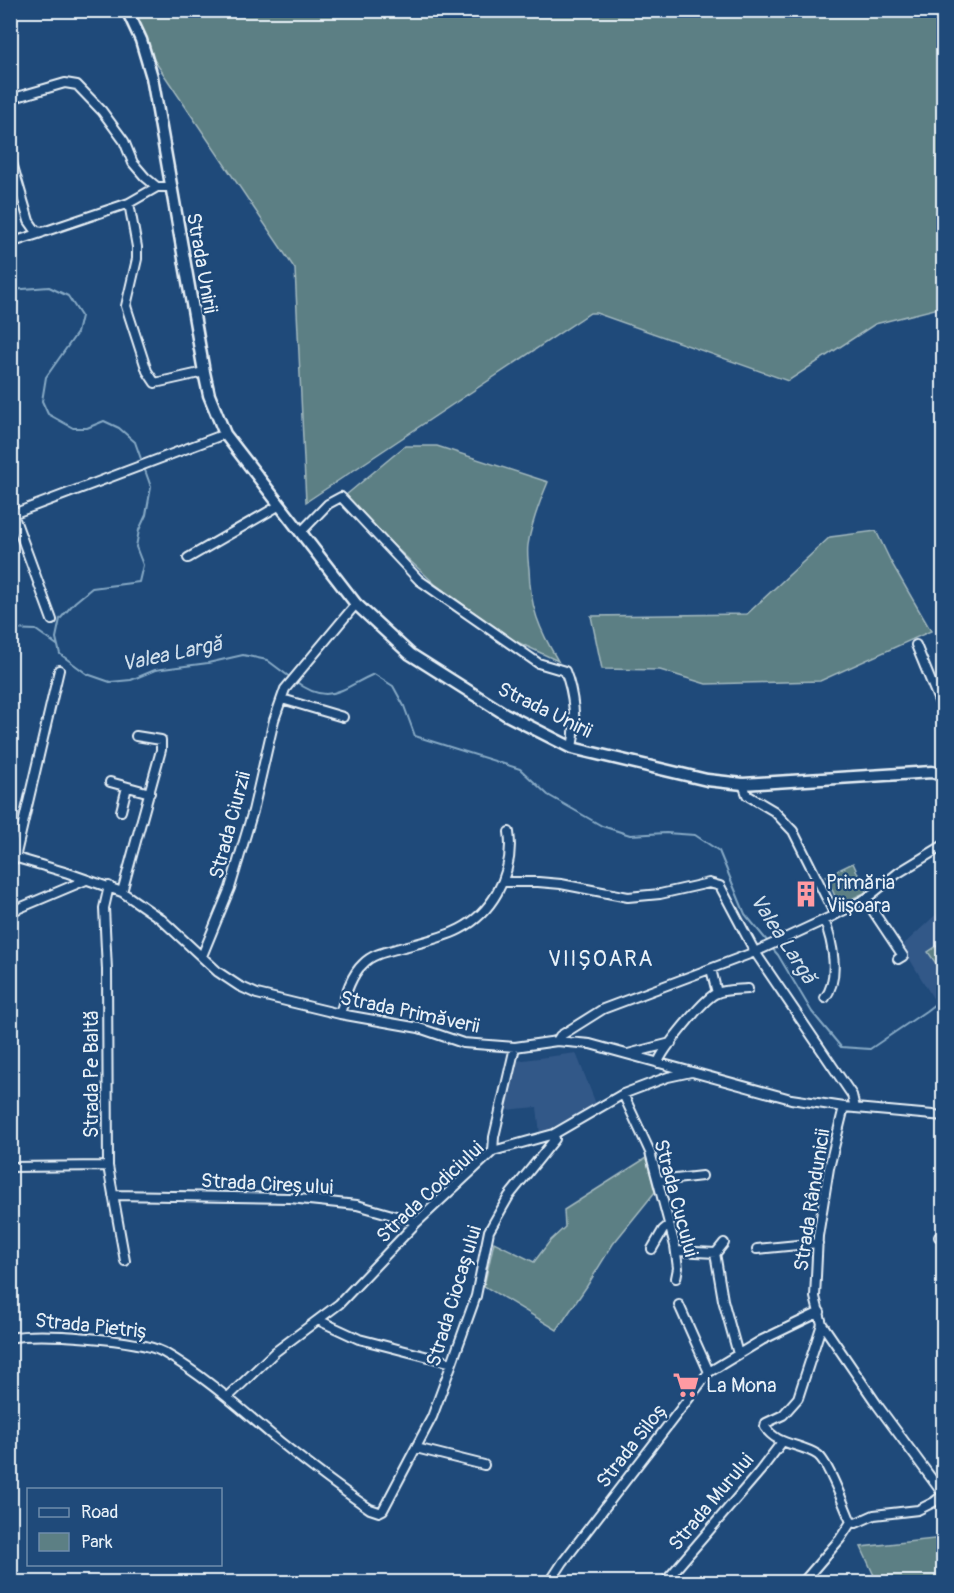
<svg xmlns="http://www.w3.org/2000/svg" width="954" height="1593" font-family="Pangolin,sans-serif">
<rect width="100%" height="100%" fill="#1f4a7a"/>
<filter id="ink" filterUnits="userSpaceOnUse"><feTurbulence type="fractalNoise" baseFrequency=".0167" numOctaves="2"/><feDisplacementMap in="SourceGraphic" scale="12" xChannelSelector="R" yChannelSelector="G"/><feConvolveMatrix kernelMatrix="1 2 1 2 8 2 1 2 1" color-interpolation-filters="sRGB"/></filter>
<g filter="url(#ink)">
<path fill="#325888" d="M943,908V994L934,1000L902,946Z
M576,1053L596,1104L540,1134L537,1107L505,1110L516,1061Z"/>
<path fill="#5c7f84" stroke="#a2b8be" stroke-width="1.5" d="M121,11H943V307L875,324L788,381L596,313H590L306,502L295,269Z
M405,446H437L548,482C540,501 531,524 528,545C527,552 528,561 529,569C530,607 539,629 558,661L511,639L435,584L391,543L346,495Z
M876,531L891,562L931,631L820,681L706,684L660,670L602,669L591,616L747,614L830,537Z
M853,863L866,892L839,905L826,876Z
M943,942V960L937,965L928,952Z
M646,1158L655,1192L613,1244L587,1286L557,1330L484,1286L494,1242L534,1262L550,1241L565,1227L564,1210Z
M943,1538V1582H875L876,1580L861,1547Z"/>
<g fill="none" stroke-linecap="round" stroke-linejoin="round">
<path stroke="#86a9c5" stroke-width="2" d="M10,290L49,287L68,296L81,316L77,333L46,377L42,401L48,414L73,428H87L104,421L119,428L135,442L151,487L146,515L139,530L136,547L143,565L139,582L92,588L75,602L60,619L56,638L60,654L87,674L110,682L131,680L155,670L208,663L243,655L267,660L291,678
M10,629L36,630L57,645
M295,681C329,707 342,688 374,674L393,686L404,706L415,736L520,769L548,795L602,826L630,835L666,833L695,835L719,851L745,914L768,942
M771,947L778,955L812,1012L841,1047L870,1049L926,1011L944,997"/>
<g stroke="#e8f1f8" stroke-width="12">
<path id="minor" d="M10,99L65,83L77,85L102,111L124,141L133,163L145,177L157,187
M10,156L29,221L36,231L43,232L129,203L157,187H170
M129,203L137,247V259L126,306L147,371L155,383L204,372
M10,243L41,233
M13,514L52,620
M10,515L225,434
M301,532L328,504L341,497L419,580L538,663L565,671C574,693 577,725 572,748
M188,558L280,505
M916,645L944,713
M282,699L343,717
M110,782L150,793
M743,784L747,795L774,811L793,831L835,915
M121,811L127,787
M10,856L68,873L122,892L161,919L218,972L239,986L257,994L340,1014L419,1028L463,1043L515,1047L557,1041L590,1044L791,1099L844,1107L944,1116
M15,858L59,670
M503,882H538L561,884L628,897L660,894L709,883L720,886L755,952L852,1095L855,1108
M109,886L104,908L107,970L108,1166L125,1261
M122,892L161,750V740L136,736
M865,899L903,956L898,959
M10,912L86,880
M824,920C833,942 840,978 825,998
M202,956L230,888L253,811L274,720L285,689L356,604
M711,969L717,993
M340,1014C345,997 350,976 363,964C371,955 384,952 396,949C437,938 474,934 497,893C507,875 512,853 509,832
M557,1041L560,1036L603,1009L755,952L835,915L867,898L898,873L944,845
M628,1054L671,1043
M658,1063C662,1050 703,1000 715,994C724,989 738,990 748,989
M623,1094L650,1152L675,1246L678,1268L676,1278
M844,1107L829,1168L818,1236L815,1297L822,1324L798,1398L783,1415L766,1423L765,1427C777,1446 800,1443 818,1455C828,1462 845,1508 851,1522
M493,1151L494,1137L515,1047
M10,1167L108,1166
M658,1181L702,1176
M113,1195L290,1198L357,1205L417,1222
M939,1237L944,1234
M652,1249L663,1230L669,1225
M757,1249L818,1243
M676,1251L716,1253L724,1243
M715,1253L723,1300L738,1354
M679,1305L709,1372
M318,1320L359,1339L452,1363
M822,1324L878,1406L943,1494
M10,1338C38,1332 139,1339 163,1352C205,1376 243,1411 279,1441C309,1465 339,1488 370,1509L379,1512L383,1510L432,1417L452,1363L476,1296L489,1231L509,1196L555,1139L554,1134
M228,1397L275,1352L339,1304L417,1222L493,1151L554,1134L623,1094L668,1077L691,1072
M416,1448L484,1465
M851,1522L856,1523L874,1515L918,1510L934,1502L944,1494
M550,1582L563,1562L709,1372L762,1340L820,1312
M665,1582L760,1471L782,1442
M803,1582L840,1539L851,1522"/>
</g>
<g stroke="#e8f1f8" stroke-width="15">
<path id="secondary" d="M127,10L141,40L152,77L204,372L209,395L225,434L356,604L410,654L505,714L572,748L707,780L743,784L932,772L944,776"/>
</g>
<use href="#minor" stroke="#1f4a7a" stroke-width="8"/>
<use href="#secondary" stroke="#1f4a7a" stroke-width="10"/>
</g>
</g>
<defs>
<g id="building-bare" transform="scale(2.07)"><path d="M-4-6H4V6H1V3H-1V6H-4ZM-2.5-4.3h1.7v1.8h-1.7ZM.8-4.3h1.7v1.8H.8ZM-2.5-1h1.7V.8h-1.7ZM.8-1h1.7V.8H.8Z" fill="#ff9aa2" stroke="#1f4a7a" stroke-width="2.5" paint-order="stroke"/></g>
<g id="supermarket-bare" transform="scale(2.07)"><path d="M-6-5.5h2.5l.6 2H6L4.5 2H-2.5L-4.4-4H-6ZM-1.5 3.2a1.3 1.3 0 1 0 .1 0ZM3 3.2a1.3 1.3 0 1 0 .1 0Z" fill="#ff9aa2" stroke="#1f4a7a" stroke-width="2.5" paint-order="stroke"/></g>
</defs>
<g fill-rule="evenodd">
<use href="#building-bare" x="806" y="894"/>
<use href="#supermarket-bare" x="686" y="1385"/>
</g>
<g text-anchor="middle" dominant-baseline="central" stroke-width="4.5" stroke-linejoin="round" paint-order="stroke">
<g font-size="20" fill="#e8f1f8" stroke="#1f4a7a">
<text transform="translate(202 263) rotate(80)">Strada Unirii</text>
<text transform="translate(545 710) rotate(26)">Strada Unirii</text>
<text transform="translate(230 825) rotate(-75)">Strada Ciurzii</text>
<text transform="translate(410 1012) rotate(12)">Strada Primăverii</text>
<text transform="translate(91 1074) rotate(-90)">Strada Pe Baltă</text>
<text transform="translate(267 1184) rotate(3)">Strada Cireșului</text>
<text transform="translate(430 1192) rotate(-43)">Strada Codiciului</text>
<text transform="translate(676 1198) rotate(75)">Strada Cucului</text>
<text transform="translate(812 1200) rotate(-81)">Strada Rândunicii</text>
<text transform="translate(454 1296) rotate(-73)">Strada Ciocașului</text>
<text transform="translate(92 1326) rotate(6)">Strada Pietriș</text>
<text transform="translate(632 1445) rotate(-52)">Strada Siloș</text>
<text transform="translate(711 1502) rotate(-50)">Strada Murului</text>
</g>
<g font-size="20" fill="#e8f1f8" stroke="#1f4a7a" text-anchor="start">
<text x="826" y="882">Primăria<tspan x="826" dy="23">Viişoara</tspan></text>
<text x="706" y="1385">La Mona</text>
</g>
<g font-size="21" font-style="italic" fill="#d0dfeb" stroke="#1f4a7a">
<text transform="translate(172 654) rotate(-12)">Valea Largă</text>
<text transform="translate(783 939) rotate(57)">Valea Largă</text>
</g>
<g font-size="22" letter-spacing="1.5" fill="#e8f1f8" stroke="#1f4a7a">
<text x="601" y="959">VIIȘOARA</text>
</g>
</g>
<rect width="954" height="1593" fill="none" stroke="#1f4a7a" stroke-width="36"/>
<rect x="18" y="18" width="918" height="1557" fill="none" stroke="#e8f1f8" stroke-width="2" filter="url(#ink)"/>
<rect x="27" y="1488" width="195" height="78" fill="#1f4a7a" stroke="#6f8dac" stroke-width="1.5"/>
<rect x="39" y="1508" width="30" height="9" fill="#1f4a7a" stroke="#6f8dac" stroke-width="1.5"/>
<text x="81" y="1518" font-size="18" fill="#e8f1f8">Road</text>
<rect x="39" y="1533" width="30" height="18" fill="#5c7f84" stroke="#6f8dac" stroke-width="1.5"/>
<text x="81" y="1548" font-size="18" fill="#e8f1f8">Park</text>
</svg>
